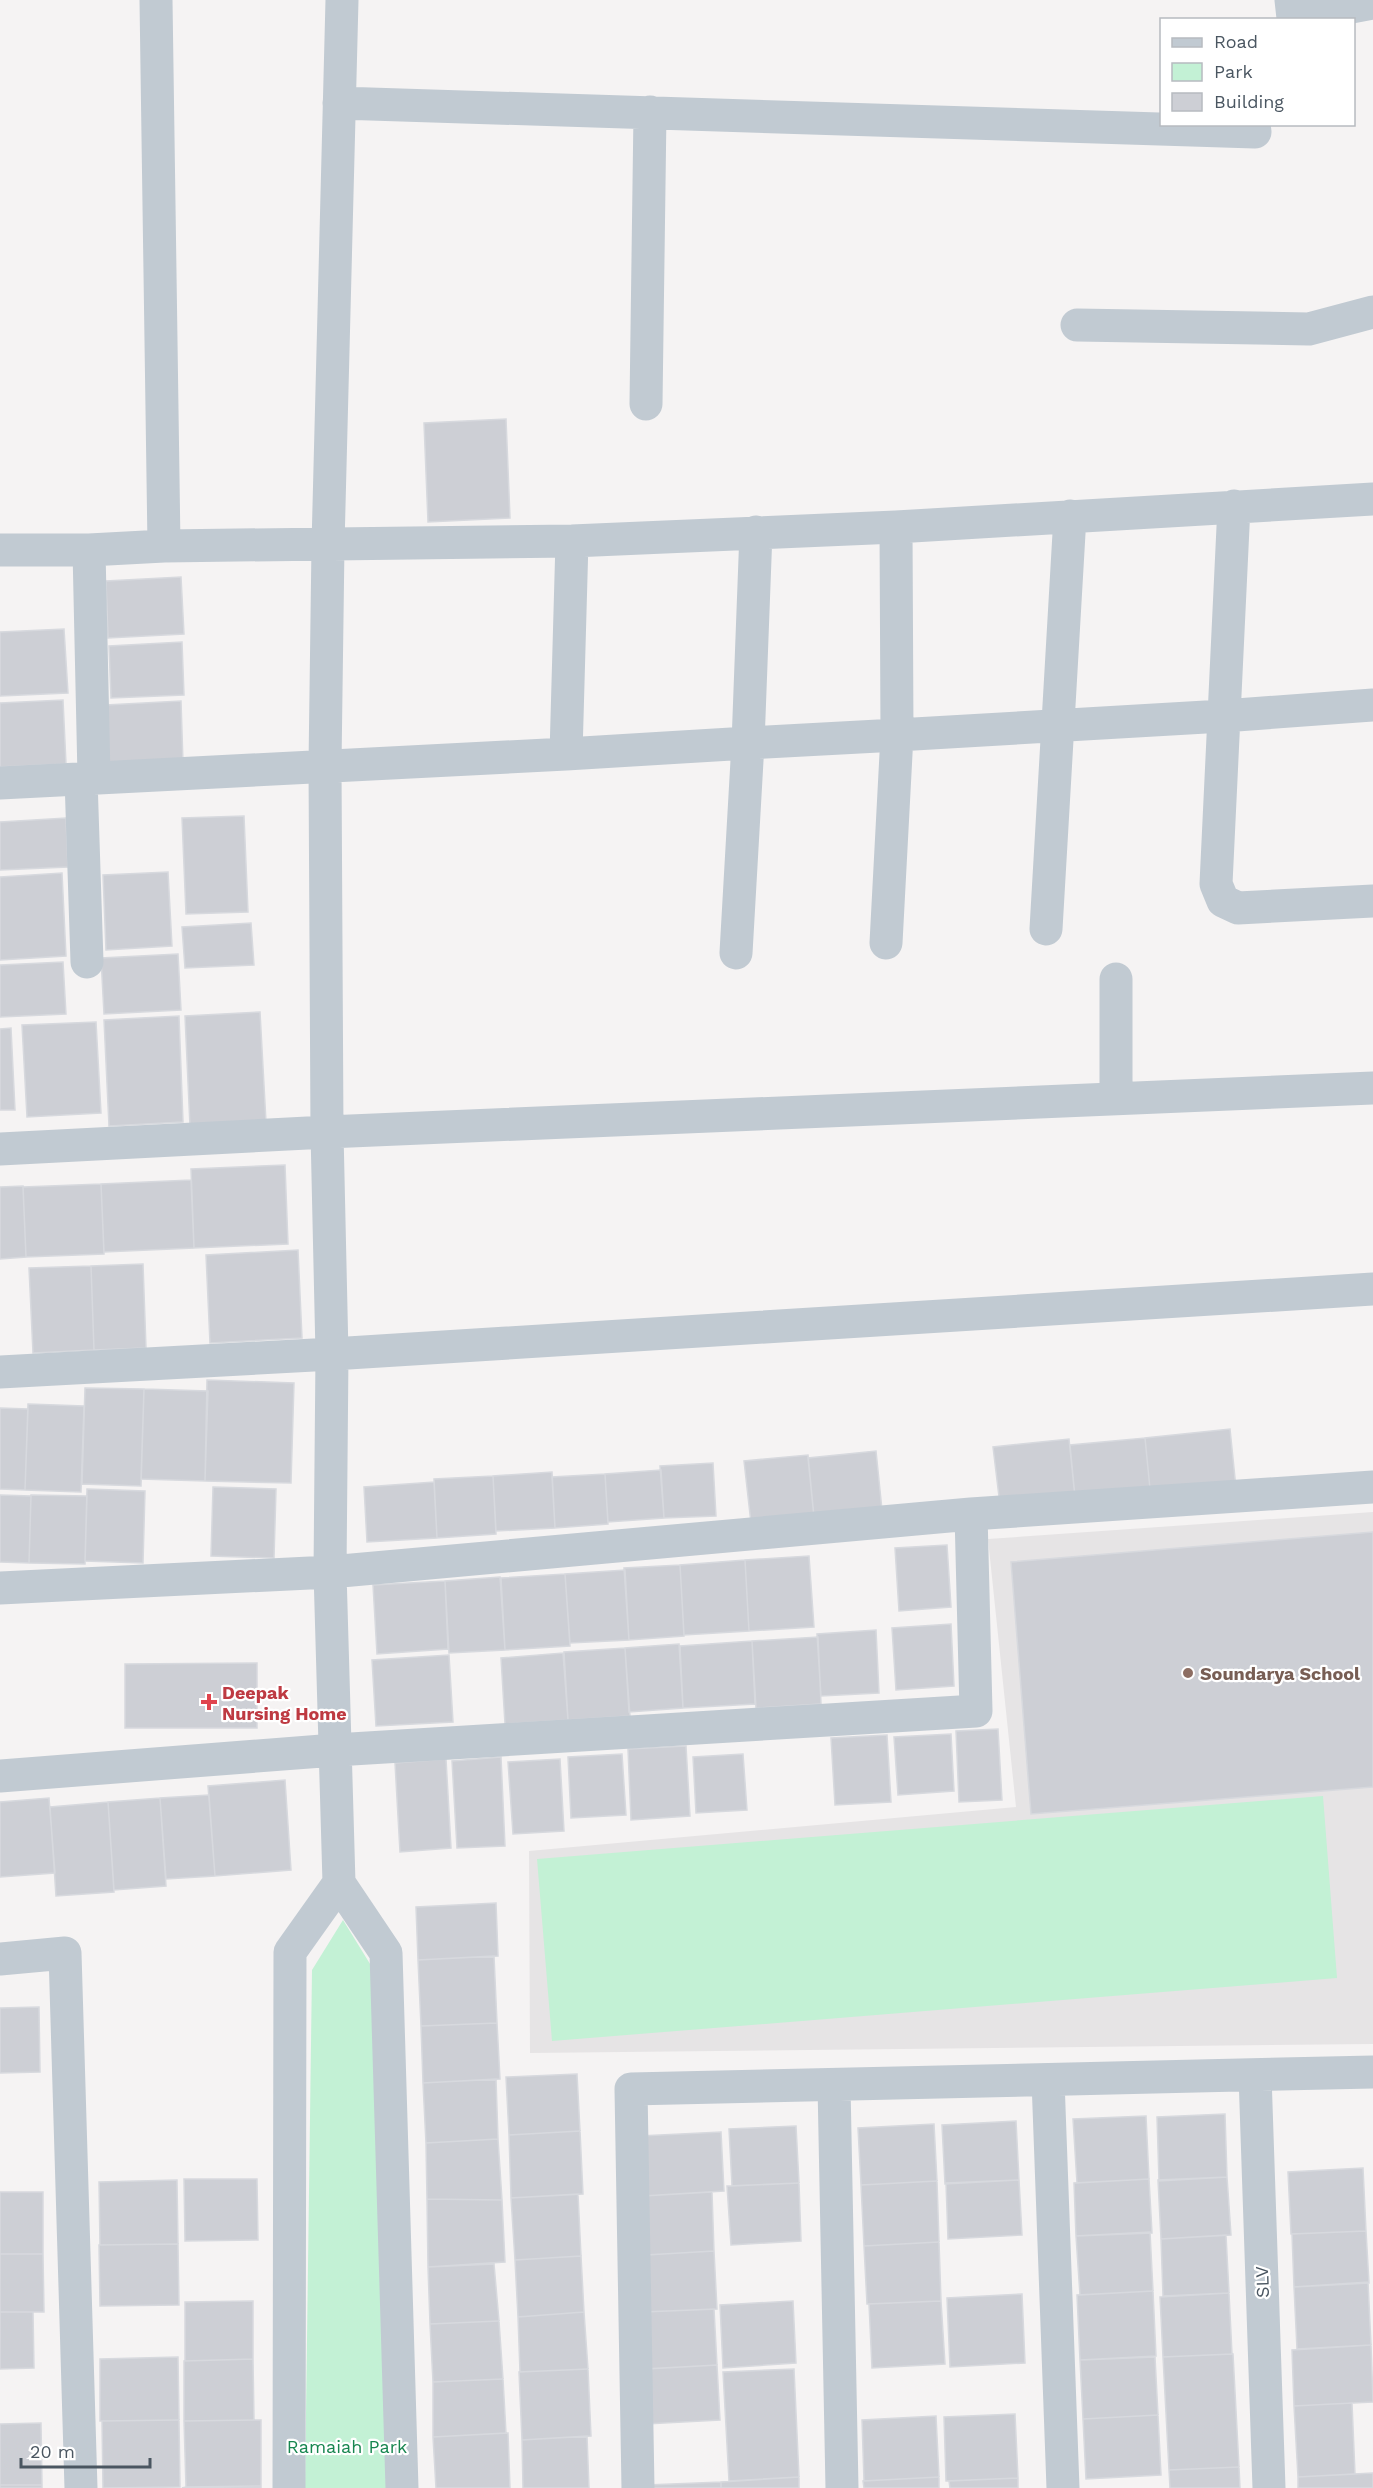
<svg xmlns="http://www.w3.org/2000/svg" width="1373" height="2488" font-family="'Work Sans',sans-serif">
<rect width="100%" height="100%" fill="#f5f3f3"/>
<path fill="#e6e4e5" d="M1373,1512V2044L530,2053L529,1851L1016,1807L988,1539Z"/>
<path fill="#c3f1d5" d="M1323,1796L1337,1978L552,2041L537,1859Z
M343,1920L375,1972L389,2488H305L312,1970Z"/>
<path fill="#cdcfd5" stroke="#d7d9de" stroke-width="1.5" d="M506,419L510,518L428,522L424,423Z
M181,577L184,634L108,638L106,581Z
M64,629L68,693L0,696V632Z
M182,642L184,695L111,698L109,646Z
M63,700L66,764L0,767V703Z
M181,701L183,763L108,766L106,705Z
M244,816L248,912L186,914L182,818Z
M66,818L68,867L0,870V822Z
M168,872L172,946L106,950L103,875Z
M62,873L66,956L0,960V877Z
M251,923L254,965L185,968L182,927Z
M178,954L181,1010L104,1014L101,958Z
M63,962L66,1014L0,1017V965Z
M260,1012L266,1122L190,1126L185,1016Z
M179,1016L183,1122L109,1126L104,1020Z
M96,1022L101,1113L27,1117L22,1025Z
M11,1028L15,1110H0V1029Z
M285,1165L288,1244L194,1248L191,1169Z
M191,1180L194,1248L104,1252L101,1184Z
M101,1184L104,1254L26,1257L23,1187Z
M23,1186L26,1257L0,1259V1187Z
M298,1250L302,1338L210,1343L206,1255Z
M143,1264L146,1348L94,1350L91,1266Z
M91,1266L94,1350L33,1353L29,1268Z
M207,1380L294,1383L291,1483L205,1481Z
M85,1388L144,1389L141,1486L82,1484Z
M144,1389L208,1391L205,1481L141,1479Z
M28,1404L84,1406L81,1492L25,1490Z
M0,1408L28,1409L25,1490L0,1489Z
M1230,1429L1236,1488L1150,1489L1145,1438Z
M1145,1438L1150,1489L1075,1497L1070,1445Z
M1069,1439L1075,1497L1000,1505L993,1447Z
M876,1451L882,1510L814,1517L808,1458Z
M808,1455L814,1517L751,1523L744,1461Z
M713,1463L716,1516L664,1518L660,1466Z
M661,1470L664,1518L608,1522L605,1474Z
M552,1472L555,1528L496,1531L493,1476Z
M605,1474L608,1524L555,1528L552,1477Z
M493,1476L496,1534L437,1538L434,1479Z
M434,1482L437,1538L367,1542L364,1487Z
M213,1487L276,1489L274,1558L211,1556Z
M87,1489L145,1491L143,1563L85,1561Z
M0,1495L31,1496L29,1563L0,1562Z
M31,1495L87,1496L85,1564L29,1563Z
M1373,1532V1787L1031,1814L1011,1562Z
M947,1545L951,1607L899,1611L895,1548Z
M809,1556L814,1627L749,1631L745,1560Z
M745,1560L749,1631L684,1635L680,1565Z
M680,1565L684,1636L629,1640L624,1568Z
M625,1570L629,1640L570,1643L565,1574Z
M565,1574L570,1646L505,1650L501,1578Z
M500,1577L505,1650L449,1653L445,1581Z
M445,1581L448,1649L377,1654L373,1585Z
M951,1624L954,1686L896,1690L892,1628Z
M876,1630L879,1693L821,1696L817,1634Z
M818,1637L821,1704L756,1708L752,1641Z
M752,1641L755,1704L683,1708L680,1646Z
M679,1644L683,1708L629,1712L625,1648Z
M625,1648L630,1716L568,1720L564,1652Z
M563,1653L568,1720L505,1724L501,1658Z
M449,1655L453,1722L376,1726L372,1660Z
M257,1663V1728H125V1664Z
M998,1729L1002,1800L959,1802L956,1731Z
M951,1734L954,1791L898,1795L894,1737Z
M887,1735L891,1802L835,1805L831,1738Z
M686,1746L690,1816L631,1820L628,1749Z
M622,1754L626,1815L571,1818L568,1757Z
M743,1754L747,1810L696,1813L693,1757Z
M501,1757L505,1846L457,1848L452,1761Z
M446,1759L451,1848L400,1852L395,1763Z
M560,1759L564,1831L513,1834L508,1762Z
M285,1780L291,1870L215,1876L208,1786Z
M209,1795L215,1876L166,1879L160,1798Z
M49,1798L55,1873L0,1877V1802Z
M160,1798L166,1886L114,1890L108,1802Z
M108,1802L114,1892L56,1896L50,1807Z
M496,1903L498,1956L418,1960L416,1907Z
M494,1956L497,2023L421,2026L418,1960Z
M39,2007L40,2072L0,2073V2008Z
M497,2023L500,2079L423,2083L421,2026Z
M577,2074L580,2131L509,2135L506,2077Z
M496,2079L498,2139L426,2143L423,2083Z
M1225,2114L1227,2177L1159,2181L1157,2117Z
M1146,2116L1149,2179L1077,2183L1073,2119Z
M1016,2121L1019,2180L945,2184L942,2125Z
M934,2124L937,2181L861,2185L858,2128Z
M796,2126L799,2183L732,2186L729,2129Z
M580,2131L583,2194L511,2198L509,2135Z
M721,2132L724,2191L643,2196L640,2136Z
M498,2139L502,2200L427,2199L426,2143Z
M1363,2168L1366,2231L1291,2234L1288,2172Z
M1227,2177L1231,2235L1161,2239L1158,2180Z
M184,2179H257L258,2240L185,2241Z
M1149,2179L1152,2233L1076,2236L1074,2183Z
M177,2180L178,2244L100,2245L99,2182Z
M1019,2180L1022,2235L948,2239L946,2183Z
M937,2181L939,2242L864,2246L861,2185Z
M799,2183L801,2241L731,2245L727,2186Z
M0,2192H43V2254H0Z
M712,2192L714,2251L646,2255L643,2196Z
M578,2194L581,2256L515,2260L511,2198Z
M427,2199L502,2200L505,2262L428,2267Z
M1366,2231L1369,2283L1294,2287L1292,2234Z
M1150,2232L1153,2291L1080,2295L1076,2236Z
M1226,2235L1229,2293L1163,2296L1161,2239Z
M939,2242L941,2301L867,2304L864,2246Z
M178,2244L179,2305L100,2306L99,2245Z
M714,2251L717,2309L644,2312L646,2255Z
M0,2254H43L44,2312H0Z
M581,2256L584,2312L518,2317L515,2260Z
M494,2264L499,2321L430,2324L428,2267Z
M1368,2282L1371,2345L1297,2349L1294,2287Z
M1153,2291L1156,2356L1080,2360L1077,2295Z
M1229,2293L1232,2354L1163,2357L1160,2297Z
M1022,2294L1025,2363L950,2367L947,2298Z
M253,2301V2359L185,2361V2302Z
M793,2301L796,2363L723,2368L720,2305Z
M941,2301L945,2364L872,2368L869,2304Z
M714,2309L717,2365L647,2369L644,2312Z
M0,2312H33L34,2368L0,2369Z
M584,2312L588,2369L520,2372L518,2317Z
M499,2321L503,2379L433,2382L430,2324Z
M1371,2345L1373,2402L1294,2406L1292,2350Z
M1233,2354L1239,2467L1169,2470L1163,2357Z
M178,2357L179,2420L100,2421V2359Z
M1155,2357L1158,2415L1083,2419L1080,2360Z
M253,2359L254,2420L184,2421V2361Z
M717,2365L720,2420L646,2424L644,2369Z
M588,2369L591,2436L522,2440L519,2372Z
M794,2369L799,2477L729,2481L723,2372Z
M503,2379L506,2433L433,2437V2382Z
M1352,2403L1355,2474L1298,2477L1294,2406Z
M1015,2414L1018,2478L946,2481L944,2417Z
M1158,2415L1161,2475L1086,2479L1083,2419Z
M936,2416L939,2477L864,2481L862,2420Z
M179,2420L180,2487L103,2488L102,2421Z
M261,2420V2486L186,2487L184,2421Z
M41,2423L42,2485H0V2424Z
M508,2433L510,2488H436L433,2437Z
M587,2436L589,2488H523L522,2440Z
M1239,2467L1240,2488H1170L1169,2470Z
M1373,2473V2488H1298V2477Z
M799,2477V2488H721V2482Z
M939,2477V2488H864L863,2481Z
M1018,2478V2488H950L949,2481Z
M721,2482V2488H647V2485Z
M0,2485H42V2488H0Z
M261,2486V2488H182L186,2487Z"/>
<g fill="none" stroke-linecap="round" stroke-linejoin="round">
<path stroke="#c1cad2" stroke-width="33" d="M156,0L164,546
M342,0L328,545L325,765L327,1132L332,1354L330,1572L339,1883L386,1953L402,2488
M1291,0L1293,18L1373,3
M339,103L1255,132L1254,124
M1077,325L1309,329L1373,312
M646,404L650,112
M1234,506L1216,884L1223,901L1238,908L1373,901
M0,550H89L164,546L572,541L896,527L1373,499
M89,550L94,777
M566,754L748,743L756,532
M81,779L87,962
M0,783L566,754L572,541
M1046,929L1070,516
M886,943L897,735L1223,716L1373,705
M736,953L748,743L897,735L896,527
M1116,979V1098
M0,1149L327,1132L1373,1088
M0,1372L332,1354L1373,1289
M0,1588L330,1572L971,1514L1373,1487
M0,1776L335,1750L976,1711L971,1514
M0,1959L65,1953L81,2488
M1255,2075L1269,2488
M1048,2080L1063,2488
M834,2085L842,2488
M289,2488L290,1952L339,1883
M638,2488L631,2089L1373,2072"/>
</g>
<circle fill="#8d6e63" stroke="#fff" stroke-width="2" cx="1188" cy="1673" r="6"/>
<path fill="#e0444e" stroke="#fff" stroke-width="2" d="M206 1693h6v6h6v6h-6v6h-6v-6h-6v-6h6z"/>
<g text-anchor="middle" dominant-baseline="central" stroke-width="4.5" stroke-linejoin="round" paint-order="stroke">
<g font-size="18" font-weight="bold" fill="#785e54" stroke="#fff" text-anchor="start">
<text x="1200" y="1673">Soundarya School</text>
</g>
<g font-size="18" font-weight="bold" fill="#be3a42" stroke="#fff" text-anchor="start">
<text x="222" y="1692">Deepak<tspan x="222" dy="21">Nursing Home</tspan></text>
</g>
<g font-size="18" fill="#4a5661" stroke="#fff">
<text transform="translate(1262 2282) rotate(-92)">SLV</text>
</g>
<g font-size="18" fill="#17864f" stroke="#fff">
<text x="347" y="2446">Ramaiah Park</text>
</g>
</g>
<rect x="1160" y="18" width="195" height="108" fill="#ffffff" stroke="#b7bbc0" stroke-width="1.5"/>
<rect x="1172" y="38" width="30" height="9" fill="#c1cad2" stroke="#b7bbc0" stroke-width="1.5"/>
<text x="1214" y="48" font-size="18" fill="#4a5661">Road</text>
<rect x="1172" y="63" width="30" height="18" fill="#c3f1d5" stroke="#b7bbc0" stroke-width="1.5"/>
<text x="1214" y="78" font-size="18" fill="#4a5661">Park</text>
<rect x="1172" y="93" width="30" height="18" fill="#cdcfd5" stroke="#b7bbc0" stroke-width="1.5"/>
<text x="1214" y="108" font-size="18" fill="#4a5661">Building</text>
<path d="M21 2458v9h129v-9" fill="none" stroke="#4a5661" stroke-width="3"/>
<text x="30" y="2458" font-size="18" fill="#4a5661" stroke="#ffffff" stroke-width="4.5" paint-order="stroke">20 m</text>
</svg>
